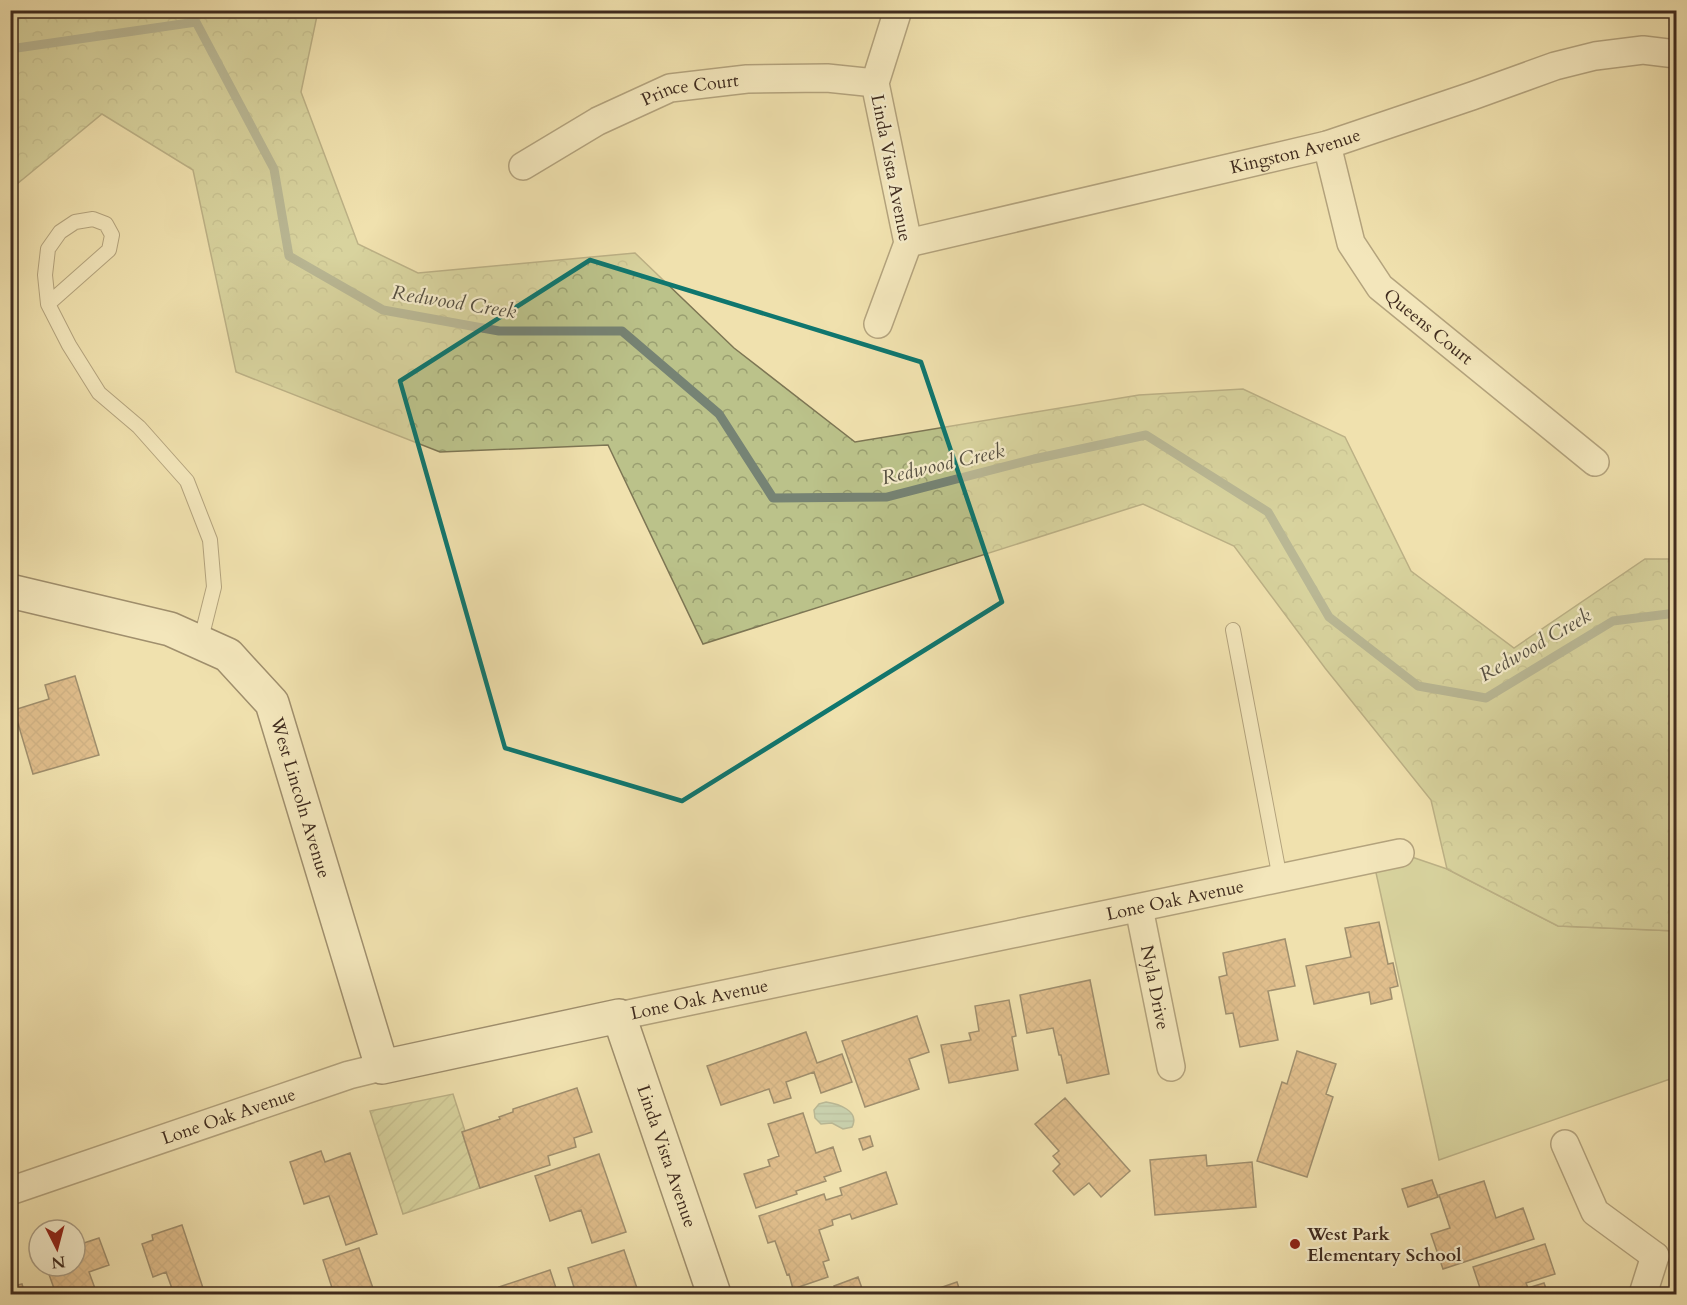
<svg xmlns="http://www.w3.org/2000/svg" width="1687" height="1305" font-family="Cardo,serif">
<defs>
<pattern id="forest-crowns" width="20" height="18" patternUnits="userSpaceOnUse" patternTransform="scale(1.5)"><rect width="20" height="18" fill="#bbc28a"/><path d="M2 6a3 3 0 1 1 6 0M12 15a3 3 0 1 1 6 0" fill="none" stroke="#999e70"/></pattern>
<pattern id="garden-furrows" width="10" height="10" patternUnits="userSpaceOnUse" patternTransform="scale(1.5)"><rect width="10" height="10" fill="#bbc28a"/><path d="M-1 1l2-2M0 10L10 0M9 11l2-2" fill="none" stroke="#999e70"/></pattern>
<pattern id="water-rules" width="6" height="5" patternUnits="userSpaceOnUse" patternTransform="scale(1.5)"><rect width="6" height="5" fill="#9abdae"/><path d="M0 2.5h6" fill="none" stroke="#7f9a8d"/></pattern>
<pattern id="building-cross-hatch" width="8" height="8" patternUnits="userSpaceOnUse" patternTransform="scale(1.5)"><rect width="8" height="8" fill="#cd9362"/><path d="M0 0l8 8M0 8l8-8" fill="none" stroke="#a87850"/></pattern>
</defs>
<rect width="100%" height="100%" fill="#f0e1ae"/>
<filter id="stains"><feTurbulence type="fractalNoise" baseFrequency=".00333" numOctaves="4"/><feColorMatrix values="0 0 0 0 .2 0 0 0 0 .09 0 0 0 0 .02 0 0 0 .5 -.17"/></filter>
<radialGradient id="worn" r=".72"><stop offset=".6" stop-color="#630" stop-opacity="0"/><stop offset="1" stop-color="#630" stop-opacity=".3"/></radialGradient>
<path fill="#bbc28a" stroke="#7d7654" stroke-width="1.5" d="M1400,853L1447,869L1558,926L1676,931V1077L1439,1160L1373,859Z"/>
<path fill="url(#forest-crowns)" stroke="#7d7654" stroke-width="1.5" d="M11,10L318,11L301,92L358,244L418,273L635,253L734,348L855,442L1139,395L1243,389L1345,437L1411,571L1514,648L1645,559H1676V931L1558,926L1447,869L1431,800L1325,668L1234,546L1143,504L703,644L608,445L440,452L236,372L193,170L102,114L11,189Z"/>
<path fill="url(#garden-furrows)" stroke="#7d7654" stroke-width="1.5" d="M453,1094L465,1131L462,1132L480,1188L403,1214L370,1111Z"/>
<path fill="url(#water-rules)" stroke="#768374" stroke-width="1.5" d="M826,1102C839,1104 860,1111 852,1127L843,1129L832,1123L821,1124L815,1118L814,1110L819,1104Z"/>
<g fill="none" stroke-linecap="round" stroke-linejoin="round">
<path stroke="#768374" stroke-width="9" d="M196,22L274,169L289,256L383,310L499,331H622L719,414L773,498L887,497L1034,459L1146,435L1268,512L1329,617L1418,686L1486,698L1613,621L1676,613
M10,49L196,22"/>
</g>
<path fill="url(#building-cross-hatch)" stroke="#3f2b1e" stroke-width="1.5" d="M75,676L99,755L33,774L14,710L49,699L45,685Z
M1379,922L1388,964L1393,963L1398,986L1390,988L1392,999L1371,1004L1369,992L1314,1004L1306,966L1351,957L1345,928Z
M1285,939L1295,986L1268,991L1278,1040L1240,1047L1233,1013L1226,1014L1219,977L1227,975L1223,953Z
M1090,980L1109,1074L1067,1083L1061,1055H1059L1053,1028L1027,1033L1020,995Z
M1009,1000L1016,1036L1012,1037L1018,1070L949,1083L941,1045L971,1040L969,1033L979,1031L975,1006Z
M917,1016L929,1052L909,1059L919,1089L865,1107L842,1041Z
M806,1032L817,1063L842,1054L852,1082L821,1093L814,1072L786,1082L791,1098L774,1103L769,1089L721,1105L707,1066Z
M1297,1051L1336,1064L1326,1094L1333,1097L1307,1177L1257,1161L1282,1082L1287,1084Z
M577,1088L592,1132L574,1138L576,1147L548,1156L550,1165L480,1188L462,1132L500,1119L499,1117L513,1112V1109Z
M1065,1098L1130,1171L1101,1197L1089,1183L1074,1195L1053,1171L1060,1164L1053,1156L1059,1151L1035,1124Z
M803,1113L816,1153L833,1147L841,1171L824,1177L826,1181L796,1191L797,1194L756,1208L744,1174L770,1166L768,1160L779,1156L768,1124Z
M870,1136L873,1146L863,1150L859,1139Z
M321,1151L325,1162L350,1153L377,1234L346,1245L329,1196L304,1204L290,1162Z
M599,1154L626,1232L592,1243L581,1210L550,1221L535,1176Z
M1206,1155L1207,1166L1252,1162L1256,1207L1155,1215L1150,1160Z
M886,1172L897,1204L852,1219L850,1214L832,1220L833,1225L819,1230L829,1260L823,1262L828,1277L793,1289L789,1274L787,1275L775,1241L768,1243L759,1216L824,1194L826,1200L842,1195L840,1188Z
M1432,1180L1438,1197L1408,1207L1402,1189Z
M1484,1181L1496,1218L1523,1208L1534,1239L1443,1269L1431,1234L1450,1228L1439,1195Z
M182,1225L205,1294H174L166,1272L153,1277L142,1244L153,1240L152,1235Z
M99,1238L109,1265L89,1272L97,1294H56L46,1266H75V1241L76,1240L78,1245Z
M1545,1244L1555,1274L1526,1283L1528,1288L1544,1283L1548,1294H1482L1473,1267Z
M359,1248L375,1294H334L323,1260Z
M624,1250L639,1294H576L568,1268Z
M550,1270L558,1294H502L499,1287Z
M858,1277L864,1294H837L834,1286Z
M957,1282L961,1294H929L928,1292Z
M22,1284L25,1294H10V1287Z
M311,1289L313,1294H295Z"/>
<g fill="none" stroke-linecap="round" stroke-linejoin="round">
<g stroke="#6b5842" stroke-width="16">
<path id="lane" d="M48,304L109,250L112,235L106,224L93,219L75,222L60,232L48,249L45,275L48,304L69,345L99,393L139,427L187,481L210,540L214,587L200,643
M1233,630L1280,879"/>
</g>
<g stroke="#6b5842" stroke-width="30">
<g id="street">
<path id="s1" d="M1327,145L1351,243L1380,287L1595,462"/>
<path id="s2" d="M523,166L598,121L670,88L747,79L827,78L875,83"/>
<path id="s3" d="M908,243L1327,145L1472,96L1555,66L1595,56L1643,50L1676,54"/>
<path d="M878,324L908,243L875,83L898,10"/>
<path id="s4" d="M1139,908L1171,1067"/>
<path id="s5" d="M619,1016L1400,853"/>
<path d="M1565,1144L1595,1212L1655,1256"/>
<path id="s6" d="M10,1191L349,1075L382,1067"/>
<path d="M1643,1294L1655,1256"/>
</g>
</g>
<g stroke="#3f2b1e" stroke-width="36">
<g id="secondary">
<path id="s7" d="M10,591L170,629L228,655L272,703L382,1067L619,1016L714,1294"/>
</g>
</g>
<use href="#lane" stroke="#f5ecca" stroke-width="14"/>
<use href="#street" stroke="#f5ecca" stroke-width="27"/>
<use href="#secondary" stroke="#f5ecca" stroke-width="33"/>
</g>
<path d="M0 0H1687V1305H0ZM590,260L921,362L1002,602L682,801L505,748L400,381Z" fill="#f0e1ae" fill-opacity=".55" fill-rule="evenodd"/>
<path fill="none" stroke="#0f766e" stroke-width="4.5" stroke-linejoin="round" d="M590,260L921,362L1002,602L682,801L505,748L400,381Z"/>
<circle fill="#8f2418" stroke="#f5ecca" stroke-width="2" cx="1295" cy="1244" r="6"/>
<g text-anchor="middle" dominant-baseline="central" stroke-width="4.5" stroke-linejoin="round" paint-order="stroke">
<g font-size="18" fill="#3f2b1e" stroke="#f5ecca">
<text stroke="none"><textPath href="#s2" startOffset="186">Prince Court</textPath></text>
<text stroke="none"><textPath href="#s3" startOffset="398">Kingston Avenue</textPath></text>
<text transform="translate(891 168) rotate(79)">Linda Vista Avenue</text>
<text stroke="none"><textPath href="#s1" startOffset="216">Queens Court</textPath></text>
<text stroke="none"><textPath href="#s7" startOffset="392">West Lincoln Avenue</textPath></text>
<text stroke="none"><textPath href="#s5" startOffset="568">Lone Oak Avenue</textPath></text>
<text stroke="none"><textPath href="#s4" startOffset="81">Nyla Drive</textPath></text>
<text stroke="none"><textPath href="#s5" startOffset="82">Lone Oak Avenue</textPath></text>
<text stroke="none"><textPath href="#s6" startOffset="231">Lone Oak Avenue</textPath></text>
<text stroke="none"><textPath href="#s7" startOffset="1064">Linda Vista Avenue</textPath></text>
</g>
<g font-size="18" font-weight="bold" fill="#3f2b1e" stroke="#f5ecca" text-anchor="start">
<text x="1307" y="1234">West Park<tspan x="1307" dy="21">Elementary School</tspan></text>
</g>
<g font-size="20" font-style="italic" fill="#565042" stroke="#f5ecca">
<text transform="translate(454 302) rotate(9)">Redwood Creek</text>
<text transform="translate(943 464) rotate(-13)">Redwood Creek</text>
<text transform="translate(1535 645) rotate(-30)">Redwood Creek</text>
</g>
</g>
<rect width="1687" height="1305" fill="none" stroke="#f0e1ae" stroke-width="36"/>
<rect x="12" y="12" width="1663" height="1281" fill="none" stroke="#3f2b1e" stroke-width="3"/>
<rect x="18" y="18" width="1651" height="1269" fill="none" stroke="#3f2b1e" stroke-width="1.5"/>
<g transform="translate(57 1248) rotate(174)"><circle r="28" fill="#f5ecca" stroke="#ac9f85" stroke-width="1.5"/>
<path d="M0-4.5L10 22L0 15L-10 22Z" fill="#8f2418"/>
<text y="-9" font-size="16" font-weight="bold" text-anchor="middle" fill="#3f2b1e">N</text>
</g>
<rect width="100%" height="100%" filter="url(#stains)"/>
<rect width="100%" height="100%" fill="url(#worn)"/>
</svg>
